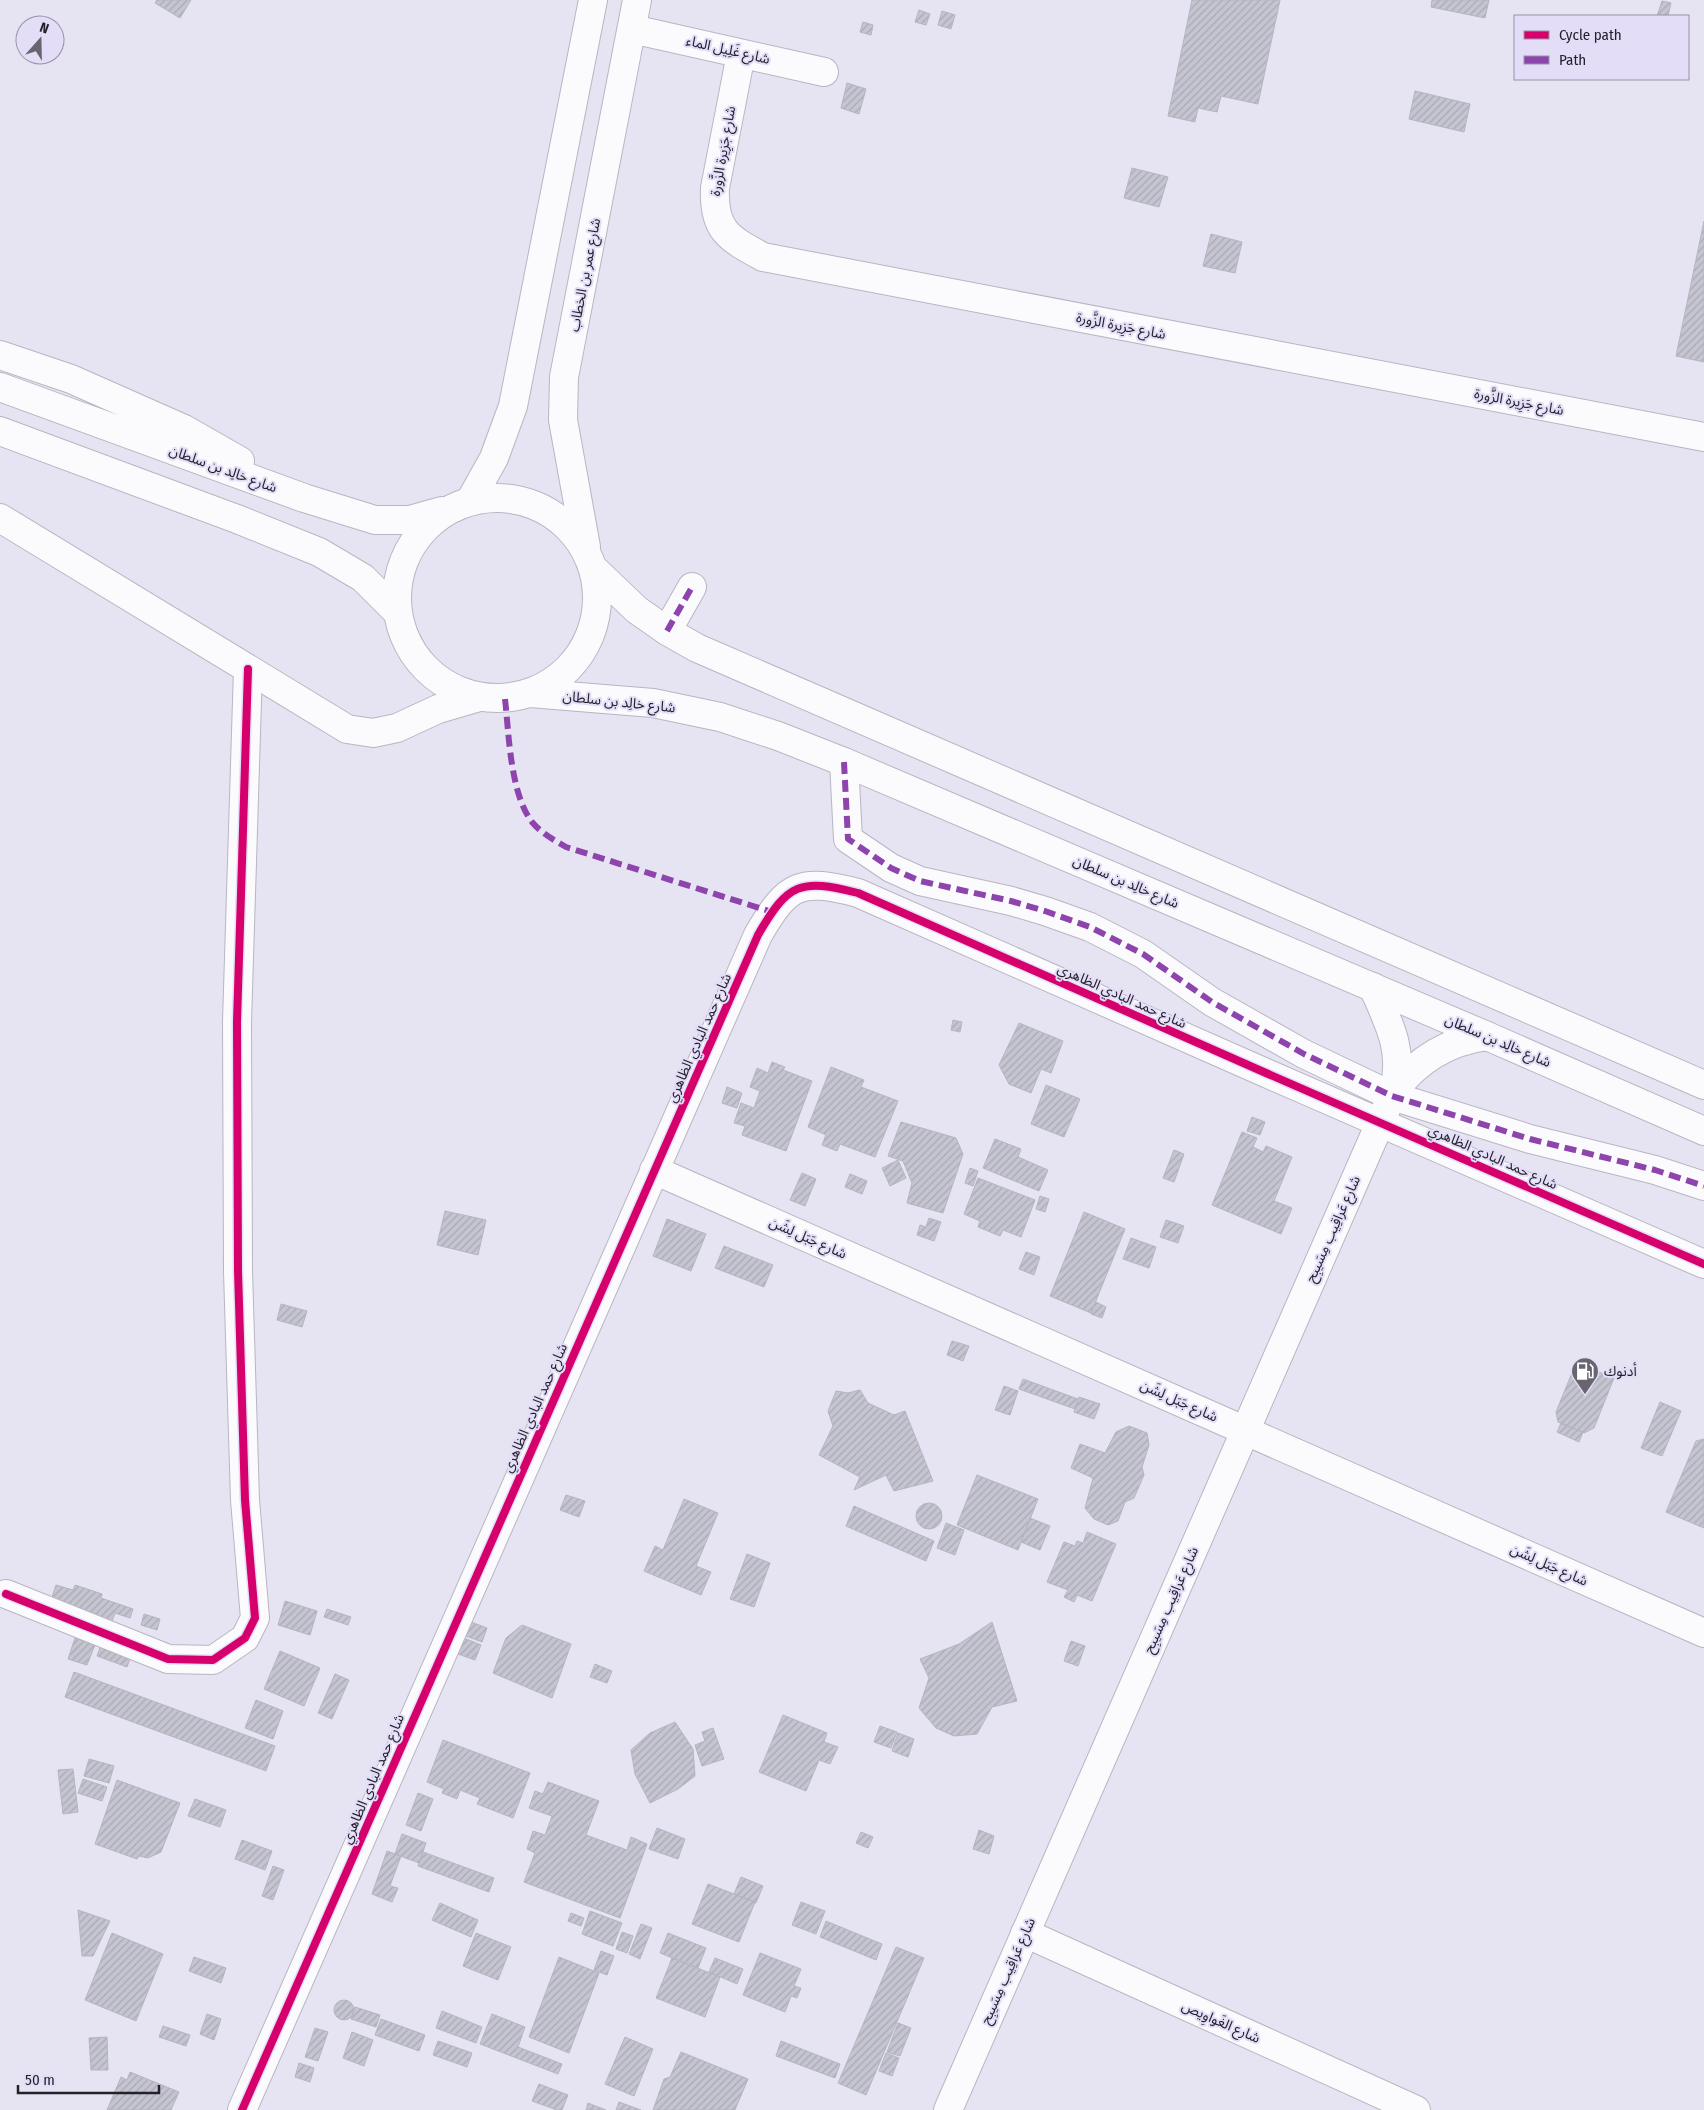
<svg xmlns="http://www.w3.org/2000/svg" width="1704" height="2110" font-family="'Fira Sans Condensed','Noto Sans Arabic',sans-serif">
<defs>
<pattern id="building-hatch" width="6" height="6" patternUnits="userSpaceOnUse" patternTransform="scale(1.25)"><rect width="6" height="6" fill="#c4c5d0"/><path d="M-1 1l2-2M0 6l6-6M5 7l2-2" fill="none" stroke="#a8a9b3"/></pattern>
</defs>
<rect width="100%" height="100%" fill="#e6e3f2"/>
<path fill="url(#building-hatch)" stroke="#b4b5c0" d="M157,0H191L180,18L155,3Z
M1192,0H1280L1258,104L1221,96L1217,112L1198,108L1195,122L1168,116Z
M1432,0H1489L1485,18L1431,7Z
M1662,1L1671,3L1668,16H1657Z
M919,10L930,14L926,25L915,22Z
M942,11L955,15L951,29L938,25Z
M863,22L873,25L871,35L860,32Z
M847,83L866,89L859,114L841,108Z
M1415,91L1470,104L1464,132L1409,119Z
M1132,168L1168,177L1159,207L1124,198Z
M1704,221V362L1676,356Z
M1211,234L1242,242L1235,273L1203,266Z
M953,1020L962,1022L960,1032L951,1030Z
M1019,1023L1063,1041L1051,1073L1041,1069L1031,1093L1009,1084L999,1065Z
M772,1062L785,1067L783,1070L812,1081L786,1151L742,1135L745,1126L734,1123L741,1103L754,1108L760,1091L750,1087L757,1068L768,1073Z
M831,1067L864,1080L861,1087L898,1101L875,1157L840,1144L837,1151L822,1145L826,1135L808,1127Z
M1046,1085L1080,1099L1064,1137L1031,1124Z
M727,1087L742,1093L737,1108L722,1103Z
M1252,1117L1265,1122L1260,1135L1247,1131Z
M901,1122L956,1138L963,1154L943,1213L907,1203L912,1183L903,1161L888,1156Z
M1242,1132L1257,1138L1253,1147L1263,1152L1266,1146L1292,1157L1274,1201L1292,1208L1281,1234L1212,1205Z
M995,1139L1021,1149L1018,1157L1048,1170L1039,1191L983,1168Z
M1174,1150L1184,1154L1174,1182L1163,1178Z
M898,1160L906,1178L890,1186L882,1168Z
M970,1168L978,1171L973,1186L965,1183Z
M802,1173L816,1179L805,1206L790,1200Z
M850,1174L867,1181L862,1194L845,1187Z
M978,1178L1035,1200L1021,1237L1003,1230L1000,1236L978,1227L980,1221L964,1214Z
M1040,1196L1049,1199L1045,1212L1036,1209Z
M445,1211L486,1220L478,1255L437,1245Z
M1084,1212L1125,1229L1091,1313L1050,1296Z
M929,1218L941,1222L934,1241L917,1235L920,1225L926,1227Z
M667,1219L706,1234L691,1271L653,1256Z
M1166,1220L1184,1226L1178,1243L1160,1237Z
M1131,1238L1156,1247L1149,1268L1123,1259Z
M724,1246L773,1265L764,1287L715,1268Z
M1026,1252L1040,1257L1034,1275L1019,1269Z
M1096,1302L1106,1307L1102,1318L1091,1314Z
M281,1304L307,1311L302,1327L277,1320Z
M952,1341L969,1346L963,1361L947,1355Z
M1576,1363L1614,1378L1594,1428L1584,1433L1558,1422L1556,1412Z
M1023,1379L1078,1399L1075,1409L1019,1389Z
M1004,1386L1018,1391L1010,1415L995,1410Z
M860,1390L868,1403L894,1415L905,1411L933,1481L894,1491L886,1475L854,1490L860,1477L819,1455L833,1426L828,1411L836,1391L848,1393Z
M1079,1397L1100,1404L1094,1419L1074,1412Z
M1660,1402L1681,1411L1662,1456L1641,1448Z
M1561,1423L1583,1432L1579,1442L1557,1432Z
M1129,1426L1147,1433L1149,1445L1142,1467L1144,1475L1134,1498L1125,1502L1118,1521L1108,1525L1094,1519L1085,1508L1093,1478L1071,1468L1080,1444L1105,1453L1116,1432Z
M1704,1439V1528L1666,1512L1696,1441Z
M977,1475L1038,1499L1018,1550L957,1525Z
M566,1495L585,1501L579,1517L560,1510Z
M684,1499L718,1513L696,1566L711,1572L701,1595L644,1571L655,1546L663,1550Z
M916 1516a13 13 0 1 1 26 0a13 13 0 1 1-26 0Z
M854,1506L934,1541L926,1561L846,1526Z
M1030,1518L1050,1526L1040,1550L1021,1542Z
M946,1523L964,1530L955,1555L937,1548Z
M1087,1532L1116,1544L1092,1601L1077,1595L1074,1602L1064,1597L1068,1590L1047,1582L1064,1542L1075,1546L1077,1541L1083,1543Z
M747,1554L770,1563L754,1607L730,1599Z
M56,1585L73,1590L75,1585L102,1594L101,1598L133,1609L130,1618L115,1613L112,1621L51,1600Z
M285,1601L317,1611L310,1635L278,1625Z
M327,1609L351,1617L348,1625L324,1617Z
M144,1614L160,1619L157,1630L141,1625Z
M471,1622L487,1628L482,1642L466,1636Z
M992,1622L1017,1701L992,1707L977,1734L954,1736L936,1728L919,1708L929,1678L920,1659L959,1644Z
M522,1625L571,1644L552,1698L493,1673L506,1638Z
M75,1638L95,1645L87,1665L68,1659Z
M464,1638L481,1645L475,1660L458,1654Z
M1071,1641L1085,1646L1078,1666L1064,1661Z
M101,1645L131,1656L127,1667L97,1656Z
M280,1651L320,1668L304,1706L264,1689Z
M595,1664L612,1671L607,1683L590,1677Z
M74,1672L275,1746L266,1771L65,1697Z
M335,1674L349,1680L332,1719L318,1713Z
M256,1700L283,1711L273,1739L245,1728Z
M783,1715L827,1733L824,1742L838,1747L830,1764L819,1760L806,1791L759,1772Z
M675,1722L693,1749L695,1776L678,1789L650,1803L635,1774L631,1750L650,1733Z
M880,1726L897,1732L891,1748L874,1742Z
M713,1728L724,1759L702,1766L695,1745L705,1741L702,1732Z
M898,1733L914,1739L908,1757L892,1751Z
M443,1740L530,1773L513,1818L477,1804L480,1798L460,1790L457,1799L442,1793L444,1789L427,1782Z
M89,1759L114,1766L109,1783L84,1776Z
M73,1769L78,1812L63,1814L58,1770Z
M83,1779L107,1787L102,1801L78,1793Z
M117,1780L180,1803L161,1852L148,1858L139,1856L137,1859L95,1844Z
M548,1782L599,1801L586,1835L627,1850L631,1837L647,1844L620,1918L524,1882L535,1853L527,1849L533,1831L545,1835L552,1816L529,1808L535,1791L543,1794Z
M418,1793L433,1799L421,1831L406,1825Z
M195,1799L226,1810L220,1827L188,1816Z
M657,1828L685,1839L678,1859L649,1849Z
M979,1830L994,1836L989,1854L973,1849Z
M861,1832L873,1837L868,1848L856,1843Z
M402,1834L426,1843L419,1863L395,1854Z
M242,1840L272,1851L265,1870L235,1859Z
M387,1851L401,1856L390,1886L398,1888L392,1902L372,1894Z
M423,1852L494,1878L489,1892L418,1866Z
M273,1866L284,1870L273,1900L262,1896Z
M741,1877L763,1886L756,1903L734,1894Z
M708,1884L755,1902L739,1942L692,1924Z
M801,1902L825,1911L816,1934L792,1925Z
M440,1903L478,1920L471,1937L432,1920Z
M78,1910L110,1921L93,1956H82Z
M590,1911L622,1923L613,1946L582,1934Z
M571,1913L584,1918L581,1926L568,1921Z
M826,1921L882,1944L876,1960L820,1937Z
M641,1924L652,1928L640,1959L629,1954Z
M622,1932L633,1936L627,1953L616,1949Z
M112,1933L163,1954L136,2021L85,2000Z
M476,1933L511,1947L498,1980L463,1966Z
M668,1933L706,1948L698,1968L660,1953Z
M896,1947L924,1958L866,2095L838,2083Z
M601,1951L614,1956L607,1975L594,1970Z
M760,1953L801,1969L794,1986L801,1988L797,1998L791,1996L785,2012L743,1995Z
M194,1957L226,1968L221,1983L189,1971Z
M559,1957L599,1973L569,2053L529,2037Z
M672,1958L720,1977L705,2017L656,1998Z
M715,1958L743,1969L737,1984L709,1972Z
M334 2010a10 10 0 1 1 20 0a10 10 0 1 1-20 0Z
M355,2007L380,2015L376,2027L351,2019Z
M442,2011L482,2027L476,2043L436,2028Z
M207,2014L221,2019L214,2040L200,2034Z
M492,2014L525,2027L518,2047L562,2064L558,2074L480,2044Z
M381,2019L425,2035L419,2051L375,2035Z
M898,2023L911,2028L900,2056L887,2052Z
M163,2026L190,2035L186,2046L159,2037Z
M315,2028L328,2032L318,2061L305,2057Z
M352,2032L373,2040L364,2066L343,2058Z
M107,2037L108,2070H91L89,2038Z
M625,2037L653,2049L634,2096L605,2084Z
M438,2041L472,2053L467,2067L433,2055Z
M781,2041L840,2064L835,2078L776,2056Z
M681,2052L748,2079L735,2110H653L664,2079L670,2077Z
M886,2053L899,2058L892,2076L879,2071Z
M299,2063L314,2068L310,2082L295,2077Z
M130,2072L179,2092L171,2110H107L121,2077L127,2080Z
M539,2084L568,2095L562,2110H557L532,2101Z
M619,2102L641,2110H616Z
M588,2103L606,2110H586Z"/>
<g fill="none" stroke-linecap="round" stroke-linejoin="round">
<g stroke="#b8b6c2" stroke-width="30">
<path id="minor" d="M632,29L824,72
M741,54L715,188C713,230 728,238 763,257L1704,437
M667,631L692,587
M844,762L848,839L891,868L920,881L1011,901L1045,911L1090,927L1143,954L1212,1002L1304,1054L1392,1096L1530,1139L1655,1170L1704,1186
M1394,1091C1418,1059 1448,1041 1487,1036
M654,1170L1704,1633
M6,1594L168,1659L213,1660L245,1638L255,1618L245,1500L238,1271L237,1022L248,669
M1025,1933L1416,2110
M242,2110L758,935C788,883 800,878 858,893L1266,1073L1704,1264
M948,2110L1394,1091C1404,1049 1389,1024 1373,987"/>
</g>
<g stroke="#b8b6c2" stroke-width="30">
<path id="major" d="M0,355L71,379L184,429L240,461
M0,387L304,498L375,520H410L442,511
M0,431L237,519L319,552L363,578L397,612
M397 598a100 100 0 1 1 200 0a100 100 0 1 1-200 0Z
M470,501L494,458L513,406L593,0
M0,518L347,729L373,733L397,728L438,709L479,697
M586,547L563,420L564,377L637,0
M595,570L637,610L667,631L697,648L1704,1085
M530,693L653,703L720,717L778,736L844,762L1487,1036L1704,1131"/>
</g>
<use href="#minor" stroke="#fbfbfd" stroke-width="28"/>
<use href="#major" stroke="#fbfbfd" stroke-width="28"/>
<path stroke="#8e44ad" stroke-width="6" stroke-dasharray="12 6" stroke-linecap="butt" d="M667,631L692,587
M505,699C509,734 510,793 532,822C541,833 554,840 566,847L772,912
M844,762L848,839L891,868L920,881L1011,901L1045,911L1090,927L1143,954L1212,1002L1304,1054L1392,1096L1530,1139L1655,1170L1704,1186"/>
<g stroke="#e3ddf8" stroke-width="11">
<path id="cycleway" d="M6,1594L168,1659L213,1660L245,1638L255,1618L245,1500L238,1271L237,1022L248,669
M242,2110L758,935C788,883 800,878 858,893L1266,1073L1704,1264"/>
</g>
<use href="#cycleway" stroke="#d6006c" stroke-width="8"/>
</g>
<defs>
<g id="fuel-pin" transform="scale(1.4375)"><path d="M0 17L-7.5 6A9.5 9.5 0 1 1 7.5 6Z" fill="#686571" stroke="#e3ddf8"/><path d="M-5.5-6h7V0h2V4h1.3V-2.5L3-4.5l.8-.8L6-3V5H2.5V1h-1V6h-7ZM-4.2-4.7v3.2H.2V-4.7Z" fill="#fff"/></g>
</defs>
<g fill-rule="evenodd">
<use href="#fuel-pin" x="1585" y="1371"/>
</g>
<g text-anchor="middle" dominant-baseline="central" stroke-width="4" stroke-linejoin="round" paint-order="stroke">
<g font-size="14" fill="#24212b" stroke="#e3ddf8">
<text transform="translate(728 50) rotate(13)">شارع غَلِيل الماء</text>
<text transform="translate(723 151) rotate(-80)">شارع جَزِيرة الزَّورة</text>
<text transform="translate(585 275) rotate(-79)">شارع عمر بن الخطاب</text>
<text transform="translate(1121 326) rotate(11)">شارع جَزِيرة الزَّورة</text>
<text transform="translate(1519 402) rotate(11)">شارع جَزِيرة الزَّورة</text>
<text transform="translate(223 469) rotate(20)">شارع خالِد بن سلطان</text>
<text transform="translate(619 702) rotate(6)">شارع خالِد بن سلطان</text>
<text transform="translate(1126 882) rotate(23)">شارع خالِد بن سلطان</text>
<text transform="translate(1122 996) rotate(24)">شارع حمد البادي الظاهري</text>
<text transform="translate(699 1038) rotate(-66)">شارع حمد البادي الظاهري</text>
<text transform="translate(1498 1041) rotate(23)">شارع خالِد بن سلطان</text>
<text transform="translate(1493 1157) rotate(24)">شارع حمد البادي الظاهري</text>
<text transform="translate(1333 1229) rotate(-66)">شارع عَراقِيب مِسَيبِح</text>
<text transform="translate(808 1238) rotate(24)">شارع جَبَل لِشَن</text>
<text transform="translate(1179 1401) rotate(24)">شارع جَبَل لِشَن</text>
<text transform="translate(535 1408) rotate(-66)">شارع حمد البادي الظاهري</text>
<text transform="translate(1549 1565) rotate(24)">شارع جَبَل لِشَن</text>
<text transform="translate(1171 1600) rotate(-66)">شارع عَراقِيب مِسَيبِح</text>
<text transform="translate(373 1779) rotate(-67)">شارع حمد البادي الظاهري</text>
<text transform="translate(1008 1971) rotate(-66)">شارع عَراقِيب مِسَيبِح</text>
<text transform="translate(1221 2022) rotate(24)">شارع الغَواوِيص</text>
</g>
<g font-size="14" fill="#24212b" stroke="#e3ddf8" text-anchor="start">
<text x="1604" y="1371">أدنوك</text>
</g>
</g>
<rect x="1514" y="15" width="175" height="65" fill="#e3ddf8" stroke="#9792a6"/>
<rect x="1524" y="31" width="25" height="8" fill="#d6006c" stroke="#9792a6"/>
<text x="1559" y="40" font-size="15" fill="#24212b">Cycle path</text>
<rect x="1524" y="56" width="25" height="8" fill="#8e44ad" stroke="#9792a6"/>
<text x="1559" y="65" font-size="15" fill="#24212b">Path</text>
<g transform="translate(40 40) rotate(20)"><circle r="24" fill="#e3ddf8" stroke="#9792a6"/>
<path d="M0-4L9 19L0 12L-9 19Z" fill="#686571"/>
<text y="-8" font-size="14" font-weight="bold" text-anchor="middle" fill="#24212b">N</text>
</g>
<path d="M18 2085v8h141v-8" fill="none" stroke="#24212b" stroke-width="2.5"/>
<text x="25" y="2085" font-size="15" fill="#24212b" stroke="#e3ddf8" stroke-width="4" paint-order="stroke">50 m</text>
</svg>
